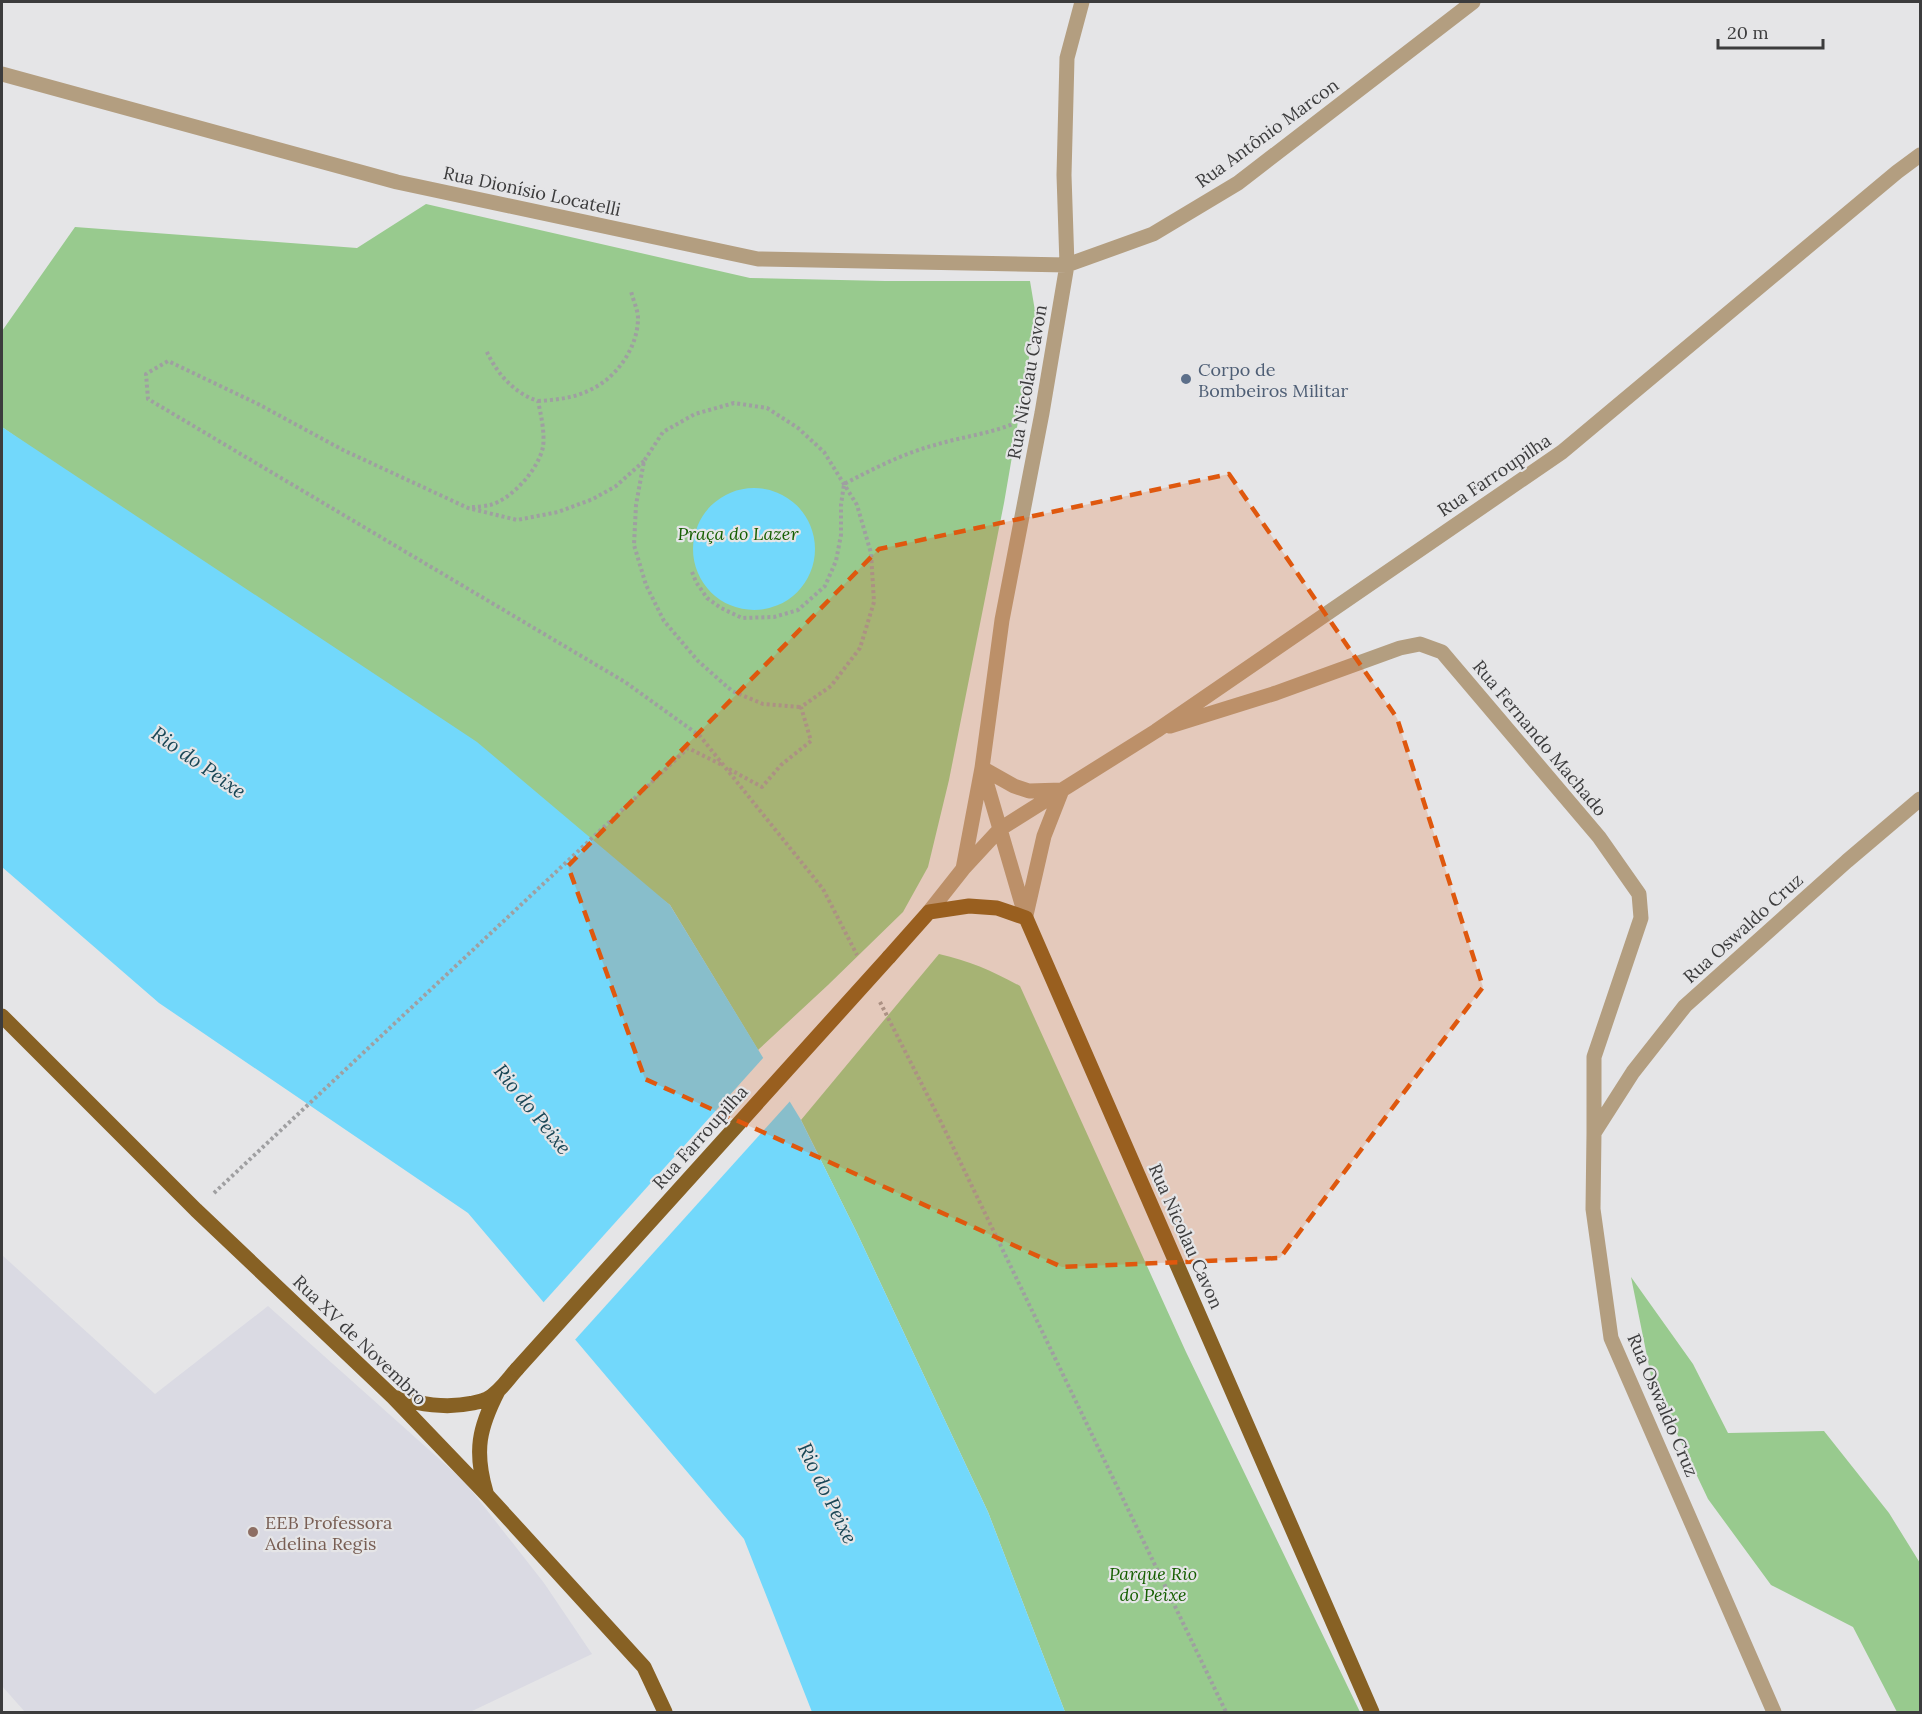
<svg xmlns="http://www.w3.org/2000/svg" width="1922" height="1714" font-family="Lora,serif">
<rect width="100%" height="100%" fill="#e5e5e7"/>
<path fill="#dadae3" d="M2,1255L155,1394L268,1306L464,1481L544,1583L592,1654L470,1712H25L2,1686Z"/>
<path fill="#98ca8e" d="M426,204L750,278L885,281H1030L1036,317L1004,503L949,780L928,867L903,912L828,985L758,1050L670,905L2,427V331L75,227L357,248Z
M939,954C970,961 992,971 1020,986L1186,1352L1360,1712H1065L988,1512L857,1233L801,1120Z
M1631,1277L1693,1364L1728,1433L1824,1431L1889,1513L1920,1563V1712H1897L1853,1627L1771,1585L1708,1499L1652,1381Z"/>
<path fill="#72d8fb" d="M2,427L477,742L670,905L801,1120L857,1233L988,1512L1065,1712H812L744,1539L468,1213L159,1003L2,867Z
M693 549a61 61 0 1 1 122 0a61 61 0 1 1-122 0Z"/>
<path fill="#e5e5e7" d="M765,1056L792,1099L573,1342L542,1304Z"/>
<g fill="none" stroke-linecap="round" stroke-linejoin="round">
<path stroke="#9f9fa1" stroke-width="4" stroke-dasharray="3 3" stroke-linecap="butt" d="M538,401C556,400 575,398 592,389C617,377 638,347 638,318C638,310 633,300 631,291
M644,461L616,486L593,499L558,512L517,520L468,508L343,450L258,404L168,361L146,374L148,399L625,682L700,736L823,889L857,955
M472,507C478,507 485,506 490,505C512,499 538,470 543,447C545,433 541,415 538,401C513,393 496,372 486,350
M692,572L696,582L707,598L721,608L742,618L774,617L798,610L825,586L836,561L841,535V505L844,484C873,469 904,453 935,445C961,437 988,434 1013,424
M729,769L762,787L781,765L811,741L801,707L831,686L860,648L874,602L871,553L857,505L824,452L798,428L767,408L734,403L695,414L663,432L644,461L636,505L634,545L646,585L664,621L698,661L732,691L763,704L801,707
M880,1002L939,1118L1226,1712
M214,1193L688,748L722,765"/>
<path stroke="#b39e80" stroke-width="15" d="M2,74L397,182L758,259L1067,265L1153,234L1238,183L1473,2
M1170,726L1276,693L1400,648L1420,644L1442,652L1599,837L1639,894L1641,918L1594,1057V1133
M982,768L1014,786L1029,791L1062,790
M983,771L1026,918
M963,869L982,768L1002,620L1042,413L1067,265L1064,175L1067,58L1082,2
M929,912L963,869L1000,829L1156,731L1562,452L1897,172L1920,155
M1026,915L1044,836L1062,790
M1774,1712L1611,1338L1593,1209L1594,1133L1633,1072L1685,1006L1847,861L1920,799"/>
<path stroke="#876124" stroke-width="15" d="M889,957L929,912L969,906L997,908L1026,918L1372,1712
M2,1016L196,1210L393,1397L487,1495L644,1667L665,1712
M393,1397C420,1404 445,1409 473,1403C477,1402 483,1401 487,1399C499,1393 508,1379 517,1369
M486,1492C474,1451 479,1428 498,1391"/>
<path stroke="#876124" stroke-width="15" d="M517,1369L889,957"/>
</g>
<path fill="#df580e" fill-opacity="0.2" stroke="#df580e" stroke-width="4.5" stroke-dasharray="12 8" stroke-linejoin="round" d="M1229,474L1397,718L1483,987L1280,1258L1062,1267L645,1079L568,866L879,549Z"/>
<circle fill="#5c6f8a" stroke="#e5e5e7" stroke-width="2" cx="1186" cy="379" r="6"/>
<circle fill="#8d6e63" stroke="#e5e5e7" stroke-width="2" cx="253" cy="1532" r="6"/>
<g text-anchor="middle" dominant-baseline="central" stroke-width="4.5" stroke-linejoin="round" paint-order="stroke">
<g font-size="18" fill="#3c3c3d" stroke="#e5e5e7">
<text transform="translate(1267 133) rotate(-36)">Rua Antônio Marcon</text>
<text transform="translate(532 191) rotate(12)">Rua Dionísio Locatelli</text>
<text transform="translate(1027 382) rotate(-80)">Rua Nicolau Cavon</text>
<text transform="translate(1494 475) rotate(-34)">Rua Farroupilha</text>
<text transform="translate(1540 738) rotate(50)">Rua Fernando Machado</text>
<text transform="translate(1743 928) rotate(-42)">Rua Oswaldo Cruz</text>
<text transform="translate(700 1137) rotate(-48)">Rua Farroupilha</text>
<text transform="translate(1186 1236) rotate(66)">Rua Nicolau Cavon</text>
<text transform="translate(360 1340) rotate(44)">Rua XV de Novembro</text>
<text transform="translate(1663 1405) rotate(67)">Rua Oswaldo Cruz</text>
</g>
<g font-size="18" fill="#4e5e75" stroke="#e5e5e7" text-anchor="start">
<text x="1198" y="369">Corpo de<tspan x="1198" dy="21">Bombeiros Militar</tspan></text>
</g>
<g font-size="18" font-style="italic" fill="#155e00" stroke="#e5e5e7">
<text x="738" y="533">Praça do Lazer</text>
<text x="1153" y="1573">Parque Rio<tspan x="1153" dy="21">do Peixe</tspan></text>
</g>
<g font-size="18" fill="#785e54" stroke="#e5e5e7" text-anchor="start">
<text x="265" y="1522">EEB Professora<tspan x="265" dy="21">Adelina Regis</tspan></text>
</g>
<g font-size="20" font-style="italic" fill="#194655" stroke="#e5e5e7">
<text transform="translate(199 762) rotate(35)">Rio do Peixe</text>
<text transform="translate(533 1109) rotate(51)">Rio do Peixe</text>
<text transform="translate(828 1493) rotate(64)">Rio do Peixe</text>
</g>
</g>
<rect width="1922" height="1714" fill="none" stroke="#3c3c3d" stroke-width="6"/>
<path d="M1718 39v9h105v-9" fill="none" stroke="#3c3c3d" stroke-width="3"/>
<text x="1727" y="39" font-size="18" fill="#3c3c3d" stroke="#e5e5e7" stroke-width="4.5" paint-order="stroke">20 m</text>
</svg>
